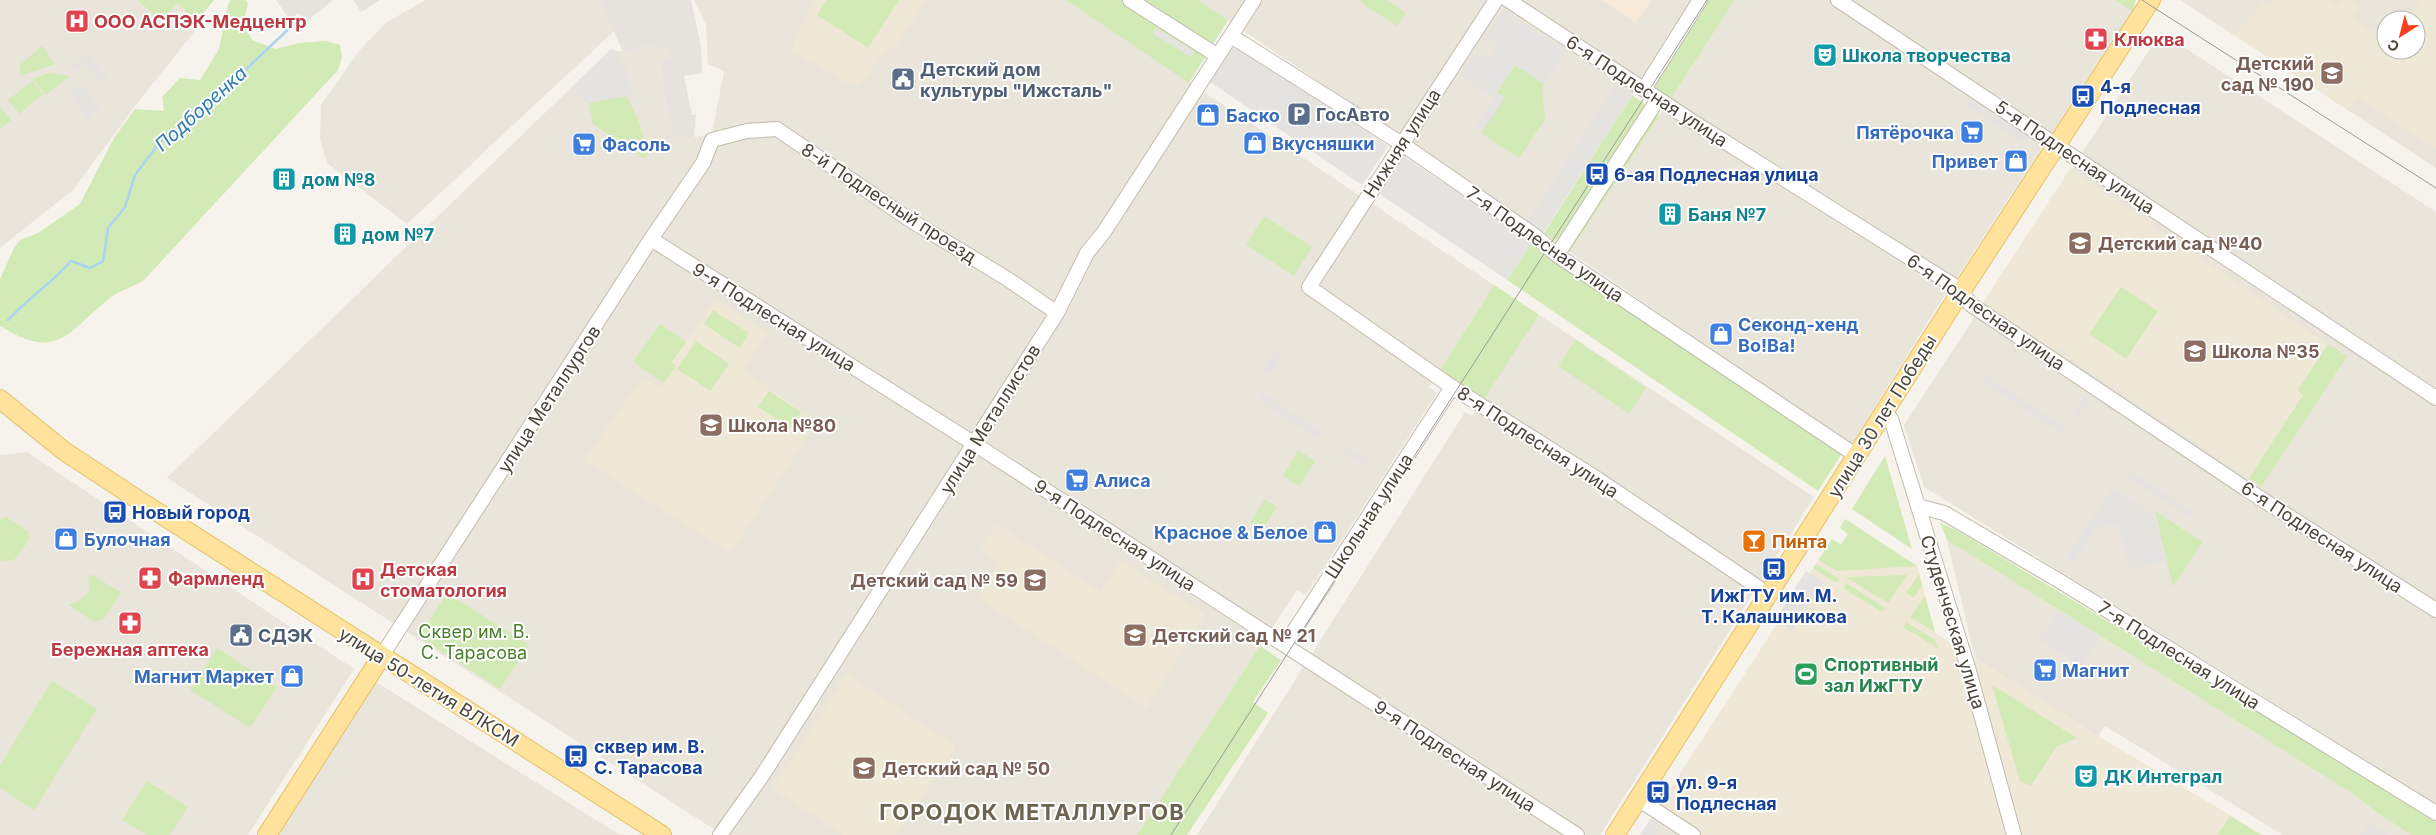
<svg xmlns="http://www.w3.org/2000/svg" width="2436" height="835" font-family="Inter,sans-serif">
<rect width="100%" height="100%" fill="#f6f3ec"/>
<path fill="#eae5da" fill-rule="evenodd" d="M0,0H214L204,12L199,26L135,106L74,189L0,248Z
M426,0H600L615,30L407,224L327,163L320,139L321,105L359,51L387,22Z
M694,0H1066L1494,285L1429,387L1437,393L1306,595L1297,590L1137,835H723L167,478L611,49L623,52L654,45L655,48L667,45L670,59L659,62L672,135L694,137L712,134L724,71L708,64L706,25Z
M1198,0H1692L1543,233Z
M1735,0H2115L2132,11L1940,303L1851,445L1570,252Z
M2180,0H2436V168L2234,35ZM2386,20H2416V50H2386Z
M2161,32L2436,212V804L1924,487L1904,425Z
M1539,315L1814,497L1600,835H1197L1465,412L1472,416Z
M27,452L354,669L248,835H0V455Z
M1947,540L2353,794L2382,816L2412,835H2283L2105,726L2098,736L1975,658Z
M373,680L620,835H275Z
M1650,820H1655L1679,835H1640Z"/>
<path fill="#f7ead8" d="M1601,0H1652L1636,23Z"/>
<path fill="#e6e2dd" d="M276,0H333L307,21L298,13L290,20Z
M353,0H380L361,12Z
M600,0H691L701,46L702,73L684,76L692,115H696L694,137L672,136L659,61L670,59L667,46L655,48L654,45L623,52Z"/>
<path fill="#efe8d6" d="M815,0H927L897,44L880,58L860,85L848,84L791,50L808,12Z
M2275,0H2328L2337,6L2342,0H2349L2360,7L2353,18L2386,40V50H2416V20H2407L2420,0H2436V149L2357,97L2348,110L2234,35L2265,2L2271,6Z
M2070,169L2328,344L2298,390L2304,395L2249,478L2069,358L2071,355L2060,347L2055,353L1982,304Z
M716,299L768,333L742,370L816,420L798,451L730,553L584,460L641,380L662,386L676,365L672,362Z
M1845,519L1917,566L1935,633L2098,736L2263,835H1679L1655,820H1650L1832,539L1841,545L1848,534L1840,528Z
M997,524L1100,592L1121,561L1205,614L1146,708L978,598L996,567V563L981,548Z
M847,674L956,746L896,835H843L773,789Z"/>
<path fill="#d2eab5" d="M137,0H214L204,12L199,26L178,3L160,19Z
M231,0H245L248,3L244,21L246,30L252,40L276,49L298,43L326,41L340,45L342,57L338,70L144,280C133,287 120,290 110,298C67,331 60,363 0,326V279L14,248L20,240L38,233L80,204L114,138L135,109L164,111L162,97L180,78L200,80L219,49L228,5Z
M826,0H899L868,48L817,15Z
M1066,0H1198L1228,20L1189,83Z
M1361,0H1387L1406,13L1397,26L1360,2Z
M1693,0H1735L1671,98L1641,79Z
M2115,0H2136L2132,11Z
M42,46L55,64L20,76V65Z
M1515,65L1544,84L1542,88L1545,119L1519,158L1481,133L1505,98L1497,93Z
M50,73L70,76L46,95L32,79Z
M32,81L43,94L19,114L8,100Z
M1632,95L1660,115L1570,252L1544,233Z
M627,96L639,122L648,154L645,159L593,124L589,103Z
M0,106L11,120L0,129Z
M1264,216L1312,247L1294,276L1246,245Z
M1532,242L1842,453L1818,491L1507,280Z
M1494,285L1539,315L1484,399L1440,370Z
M2121,287L2158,311L2126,359L2089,334Z
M713,310L749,333L740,348L704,324Z
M660,324L686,342L672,362L676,365L664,383L633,362Z
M1576,340L1646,388L1629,414L1558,366Z
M696,341L729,364L710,391L677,369Z
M2328,344L2347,356L2261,487L2249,478L2303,395L2298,390Z
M769,391L801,412L790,428L758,407Z
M1298,450L1315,461L1300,486L1283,476Z
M1885,456L1912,549L1852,509Z
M1265,499L1277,507L1262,530L1250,522Z
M2155,511L2202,542L2173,587Z
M6,517L28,531L29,540L14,560L0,561V520Z
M1845,519L1917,566L1836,571L1819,560L1832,539L1841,545L1848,534L1840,528Z
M1940,523L1958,531L2436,819V835H2412L2382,816L2353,794L1947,540Z
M1816,564L1839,579L1836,583L1813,568Z
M90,574L121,592L104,619L94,622L69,605C78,601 89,597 89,586C89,581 87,579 90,574Z
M1919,574L1922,585L1914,598L1906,593Z
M1907,575L1888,603L1846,577Z
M1846,583L1885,608L1882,612L1843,588Z
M447,593L529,645L500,689L419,637Z
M1925,596L1935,632L1910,617Z
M1906,622L1935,640L1938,648L1903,627Z
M1260,646L1281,660L1253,702L1268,713L1187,835H1137Z
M217,648L277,687L250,728L190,690Z
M52,681L97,709L34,810L0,788V765Z
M1992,685L2077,738L2057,746L2031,786L2020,781Z
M147,781L188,807L170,835H146L122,820Z
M2230,816L2261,835H2218Z"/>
<path fill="#e5e3e0" d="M1503,10L1566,52L1544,84L1515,65L1497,92L1505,98L1481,133L1475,128L1495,99L1460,75L1476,52L1488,60L1499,45L1485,36Z
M1156,28L1194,51L1191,57L1153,34Z
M1236,43L1388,146L1362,185L1210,82Z
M611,49L625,65L633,94L585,103L572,87Z
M87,53L108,78L101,84L85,64L76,71L71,66Z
M81,84L100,108L88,121L69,93Z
M1616,84L1632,95L1543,233L1527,221Z
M1975,91L2033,129L2024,144L1966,105Z
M1402,155L1532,242L1507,280L1377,192Z
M1275,352L1282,357L1270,375L1263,370Z
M1985,375L2066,428L2062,434L1981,381Z
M1262,392L1321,432L1317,439L1257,399Z
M2100,395L2136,419L2133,424L2096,400Z
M2085,396L2090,400L2078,417L2073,413Z
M1348,447L1368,460L1364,466L1344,452Z
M2131,471L2193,512L2190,518L2127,477Z
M2112,488L2153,514L2164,561L2128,569L2119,528L2113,524L2096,528L2074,562L2066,557Z
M1806,571L1824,582L1792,631L1775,620Z
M2058,610L2100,636L2081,666L2039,640Z
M1650,820L1661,827L1656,835H1640Z
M2369,823L2389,835H2361Z"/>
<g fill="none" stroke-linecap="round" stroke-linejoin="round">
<path stroke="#a9d4f2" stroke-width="2.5" d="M8,320C28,298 52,283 71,261L90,268L103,261L108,228L125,207L135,175L160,142L221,93L297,21"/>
<g stroke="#c2bbae" stroke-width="16">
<path id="minor" d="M1130,0L1218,56
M1496,0L1309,287L1452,387L1599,480L1768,594
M1508,0L1695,123L1953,285L1962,291L1970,304L2249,491L2436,610
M1838,0L2436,398
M1231,36L1402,144L1534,235L1557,255L1857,456
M1644,89L1700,0
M651,239L973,443L1577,835
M1557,255L1658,99
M1885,412L1891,419L1969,671L2014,835
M1918,506L1944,513L2058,580L2436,813
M1285,645L1452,387
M381,657L651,239L703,163L712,140L747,131L777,129L910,220L1006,278L1057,313
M1638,799L1693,835
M720,835L762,776L1057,313L1087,253L1104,232L1254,0"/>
</g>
<g stroke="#e6c16a" stroke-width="20">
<path id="major" d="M0,399L64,451L137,499L662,835
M267,835L381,657
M1615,835L1951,307L2151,0"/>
</g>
<use href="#minor" stroke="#fff" stroke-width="14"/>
<use href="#major" stroke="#ffe39c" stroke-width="18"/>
<path stroke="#9a9a9a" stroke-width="1" d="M2142,0L2436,188
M1171,835L1707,0"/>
</g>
<defs>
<g id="hospital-square" transform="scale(1.25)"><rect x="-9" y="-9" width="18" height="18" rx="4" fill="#e0444e" stroke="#fff"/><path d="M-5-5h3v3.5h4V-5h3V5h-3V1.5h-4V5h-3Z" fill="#fff"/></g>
<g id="pharmacy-square" transform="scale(1.25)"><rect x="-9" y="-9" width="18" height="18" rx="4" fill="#e0444e" stroke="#fff"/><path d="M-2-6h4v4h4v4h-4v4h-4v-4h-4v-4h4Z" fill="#fff"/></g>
<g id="theatre-square" transform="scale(1.25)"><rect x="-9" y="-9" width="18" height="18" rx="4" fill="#0f9aa8" stroke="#fff"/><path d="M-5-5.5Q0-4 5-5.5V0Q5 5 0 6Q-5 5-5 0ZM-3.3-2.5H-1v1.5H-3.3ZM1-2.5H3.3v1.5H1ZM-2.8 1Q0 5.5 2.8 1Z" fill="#fff"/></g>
<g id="school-square" transform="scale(1.25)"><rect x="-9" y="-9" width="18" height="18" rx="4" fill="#8d6e63" stroke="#fff"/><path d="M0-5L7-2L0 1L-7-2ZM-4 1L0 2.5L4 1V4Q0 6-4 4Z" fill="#fff"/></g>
<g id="civic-square" transform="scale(1.25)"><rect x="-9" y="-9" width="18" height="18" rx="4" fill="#5c6f8a" stroke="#fff"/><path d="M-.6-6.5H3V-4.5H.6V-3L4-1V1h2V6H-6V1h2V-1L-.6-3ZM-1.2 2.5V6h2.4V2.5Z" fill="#fff"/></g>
<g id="bus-square" transform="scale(1.25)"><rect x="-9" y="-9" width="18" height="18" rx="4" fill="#1a4fb4" stroke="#fff"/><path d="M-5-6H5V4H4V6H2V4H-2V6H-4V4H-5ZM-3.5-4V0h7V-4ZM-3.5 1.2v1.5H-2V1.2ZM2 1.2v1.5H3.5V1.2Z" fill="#fff"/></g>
<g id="parking-square" transform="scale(1.25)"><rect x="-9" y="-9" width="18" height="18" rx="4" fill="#5c6f8a" stroke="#fff"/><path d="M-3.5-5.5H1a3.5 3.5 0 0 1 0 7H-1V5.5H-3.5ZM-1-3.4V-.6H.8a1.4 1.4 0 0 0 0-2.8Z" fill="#fff"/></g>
<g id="shop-square" transform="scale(1.25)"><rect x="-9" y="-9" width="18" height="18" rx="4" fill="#3f7fe0" stroke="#fff"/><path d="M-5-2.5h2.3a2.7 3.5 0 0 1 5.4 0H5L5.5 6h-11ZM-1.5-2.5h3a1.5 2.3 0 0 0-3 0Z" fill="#fff"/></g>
<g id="supermarket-square" transform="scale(1.25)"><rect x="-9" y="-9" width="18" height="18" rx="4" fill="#3f7fe0" stroke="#fff"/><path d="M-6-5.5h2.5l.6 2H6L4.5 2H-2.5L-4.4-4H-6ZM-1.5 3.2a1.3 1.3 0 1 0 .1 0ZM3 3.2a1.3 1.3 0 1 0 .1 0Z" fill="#fff"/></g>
<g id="building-square" transform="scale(1.25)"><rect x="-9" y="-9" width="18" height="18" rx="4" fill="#0f9aa8" stroke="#fff"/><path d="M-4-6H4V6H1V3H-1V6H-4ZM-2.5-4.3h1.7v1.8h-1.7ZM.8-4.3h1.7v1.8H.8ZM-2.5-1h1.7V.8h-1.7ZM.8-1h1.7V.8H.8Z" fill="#fff"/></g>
<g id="bar-square" transform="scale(1.25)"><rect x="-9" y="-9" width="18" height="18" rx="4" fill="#e8710a" stroke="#fff"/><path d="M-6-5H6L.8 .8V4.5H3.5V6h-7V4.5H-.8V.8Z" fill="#fff"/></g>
<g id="stadium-square" transform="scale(1.25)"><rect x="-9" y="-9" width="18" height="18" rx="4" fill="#2e9e5b" stroke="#fff"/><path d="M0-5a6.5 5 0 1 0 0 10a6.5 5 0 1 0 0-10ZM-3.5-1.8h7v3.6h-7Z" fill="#fff"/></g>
</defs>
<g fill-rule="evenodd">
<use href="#hospital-square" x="77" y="21"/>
<use href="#pharmacy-square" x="2096" y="39"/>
<use href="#theatre-square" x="1825" y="55"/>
<use href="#school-square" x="2332" y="73"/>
<use href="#civic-square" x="903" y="79"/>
<use href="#bus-square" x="2083" y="96"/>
<use href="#parking-square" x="1299" y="114"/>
<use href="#shop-square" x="1208" y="115"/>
<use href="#supermarket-square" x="1972" y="132"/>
<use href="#shop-square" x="1255" y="143"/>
<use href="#supermarket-square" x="584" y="144"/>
<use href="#shop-square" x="2016" y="161"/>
<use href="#bus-square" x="1597" y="174"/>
<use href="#building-square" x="284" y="179"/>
<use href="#building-square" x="1670" y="214"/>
<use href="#building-square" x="345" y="234"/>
<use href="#school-square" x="2080" y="243"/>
<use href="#shop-square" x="1721" y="334"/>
<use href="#school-square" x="2195" y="351"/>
<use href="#school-square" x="711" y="425"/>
<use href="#supermarket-square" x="1077" y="480"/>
<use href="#bus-square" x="115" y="512"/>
<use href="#shop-square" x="1325" y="532"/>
<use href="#shop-square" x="66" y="539"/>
<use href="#bar-square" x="1754" y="541"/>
<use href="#bus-square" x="1774" y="569"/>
<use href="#pharmacy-square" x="150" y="578"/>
<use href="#hospital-square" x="363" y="579"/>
<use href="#school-square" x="1035" y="580"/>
<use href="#pharmacy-square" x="130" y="623"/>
<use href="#civic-square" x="241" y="635"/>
<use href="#school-square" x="1135" y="635"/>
<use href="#supermarket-square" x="2045" y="670"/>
<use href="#stadium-square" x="1806" y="674"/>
<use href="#shop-square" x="292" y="676"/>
<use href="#bus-square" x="576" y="756"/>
<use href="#school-square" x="864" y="768"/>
<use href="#theatre-square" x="2086" y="776"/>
<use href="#bus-square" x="1658" y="792"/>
</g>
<g text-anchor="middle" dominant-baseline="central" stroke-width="4" stroke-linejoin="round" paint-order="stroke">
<g font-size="18" font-weight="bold" fill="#be3a42" stroke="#fff" text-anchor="start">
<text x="94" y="21">ООО АСПЭК-Медцентр</text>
<text x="2114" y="39">Клюква</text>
<text x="380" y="569">Детская<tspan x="380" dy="21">стоматология</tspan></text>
<text x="168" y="578">Фармленд</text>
<text x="130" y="649" text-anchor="middle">Бережная аптека</text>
</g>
<g font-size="18" font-weight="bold" fill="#0d838f" stroke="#fff" text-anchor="start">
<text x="1842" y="55">Школа творчества</text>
<text x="302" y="179">дом №8</text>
<text x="1688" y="214">Баня №7</text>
<text x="362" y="234">дом №7</text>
<text x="2104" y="776">ДК Интеграл</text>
</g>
<g font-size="18" font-weight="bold" fill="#785e54" stroke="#fff" text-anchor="start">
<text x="2314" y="63" text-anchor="end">Детский<tspan x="2314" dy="21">сад № 190</tspan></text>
<text x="2098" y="243">Детский сад №40</text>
<text x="2212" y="351">Школа №35</text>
<text x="728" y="425">Школа №80</text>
<text x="1018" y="580" text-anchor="end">Детский сад № 59</text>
<text x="1152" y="635">Детский сад № 21</text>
<text x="882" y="768">Детский сад № 50</text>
</g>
<g font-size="18" font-weight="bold" fill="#4e5e75" stroke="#fff" text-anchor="start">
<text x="920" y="69">Детский дом<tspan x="920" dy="21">культуры "Ижсталь"</tspan></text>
<text x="1316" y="114">ГосАвто</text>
<text x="258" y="635">СДЭК</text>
</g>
<g font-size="18" font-weight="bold" fill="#164399" stroke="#fff" text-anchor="start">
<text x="2100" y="86">4-я<tspan x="2100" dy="21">Подлесная</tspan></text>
<text x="1614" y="174">6-ая Подлесная улица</text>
<text x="132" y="512">Новый город</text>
<text x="1774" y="595" text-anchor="middle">ИжГТУ им. М.<tspan x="1774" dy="21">Т. Калашникова</tspan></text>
<text x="594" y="746">сквер им. В.<tspan x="594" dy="21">С. Тарасова</tspan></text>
<text x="1676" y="782">ул. 9-я<tspan x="1676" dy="21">Подлесная</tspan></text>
</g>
<g font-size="18" fill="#4b4439" stroke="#fff">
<text transform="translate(1647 91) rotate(33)">6-я Подлесная улица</text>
<text transform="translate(1402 143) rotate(-57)">Нижняя улица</text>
<text transform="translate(2075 157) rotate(34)">5-я Подлесная улица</text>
<text transform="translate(889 203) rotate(33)">8-й Подлесный проезд</text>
<text transform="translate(1545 244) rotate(35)">7-я Подлесная улица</text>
<text transform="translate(1986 312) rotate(35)">6-я Подлесная улица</text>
<text transform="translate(774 317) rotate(32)">9-я Подлесная улица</text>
<text transform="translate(549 399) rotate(-57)">улица Металлургов</text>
<text transform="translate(1882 416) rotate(-58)">улица 30 лет Победы</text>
<text transform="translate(990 419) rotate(-58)">улица Металлистов</text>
<text transform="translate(1538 442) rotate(33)">8-я Подлесная улица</text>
<text transform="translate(1369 516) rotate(-57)">Школьная улица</text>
<text transform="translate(1115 535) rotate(33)">9-я Подлесная улица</text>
<text transform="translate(2322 537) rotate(33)">6-я Подлесная улица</text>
<text transform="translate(1953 622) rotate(73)">Студенческая улица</text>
<text transform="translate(2179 655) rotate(32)">7-я Подлесная улица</text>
<text transform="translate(429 687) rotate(32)">улица 50-летия ВЛКСМ</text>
<text transform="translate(1455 756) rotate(33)">9-я Подлесная улица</text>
</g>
<g font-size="18" font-weight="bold" fill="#366cbe" stroke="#fff" text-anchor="start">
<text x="1226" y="115">Баско</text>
<text x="1954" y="132" text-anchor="end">Пятёрочка</text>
<text x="1272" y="143">Вкусняшки</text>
<text x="602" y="144">Фасоль</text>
<text x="1998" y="161" text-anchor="end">Привет</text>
<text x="1738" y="324">Секонд-хенд<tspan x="1738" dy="21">Во!Ва!</tspan></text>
<text x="1094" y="480">Алиса</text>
<text x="1308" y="532" text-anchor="end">Красное &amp; Белое</text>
<text x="84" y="539">Булочная</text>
<text x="2062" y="670">Магнит</text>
<text x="274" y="676" text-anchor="end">Магнит Маркет</text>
</g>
<g font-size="18" font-weight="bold" fill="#c56008" stroke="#fff" text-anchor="start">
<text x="1772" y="541">Пинта</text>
</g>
<g font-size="18" fill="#4a7f2a" stroke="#fff">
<text x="474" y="631">Сквер им. В.<tspan x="474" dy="21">С. Тарасова</tspan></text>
</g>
<g font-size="18" font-weight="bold" fill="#27864d" stroke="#fff" text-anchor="start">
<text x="1824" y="664">Спортивный<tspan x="1824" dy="21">зал ИжГТУ</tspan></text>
</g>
<g font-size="19" font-style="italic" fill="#2e7ab2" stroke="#fff">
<text transform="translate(201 109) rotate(-42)">Подборенка</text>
</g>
<g font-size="22" font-weight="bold" letter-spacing="1" fill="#6e6250" stroke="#fff">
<text x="1032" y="812">ГОРОДОК МЕТАЛЛУРГОВ</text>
</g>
</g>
<g transform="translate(2401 35) rotate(216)"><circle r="24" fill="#ffffff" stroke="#b7b4b0"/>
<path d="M0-4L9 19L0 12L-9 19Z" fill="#fc3f1d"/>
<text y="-8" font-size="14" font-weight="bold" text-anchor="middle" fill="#4b4439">С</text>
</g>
</svg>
